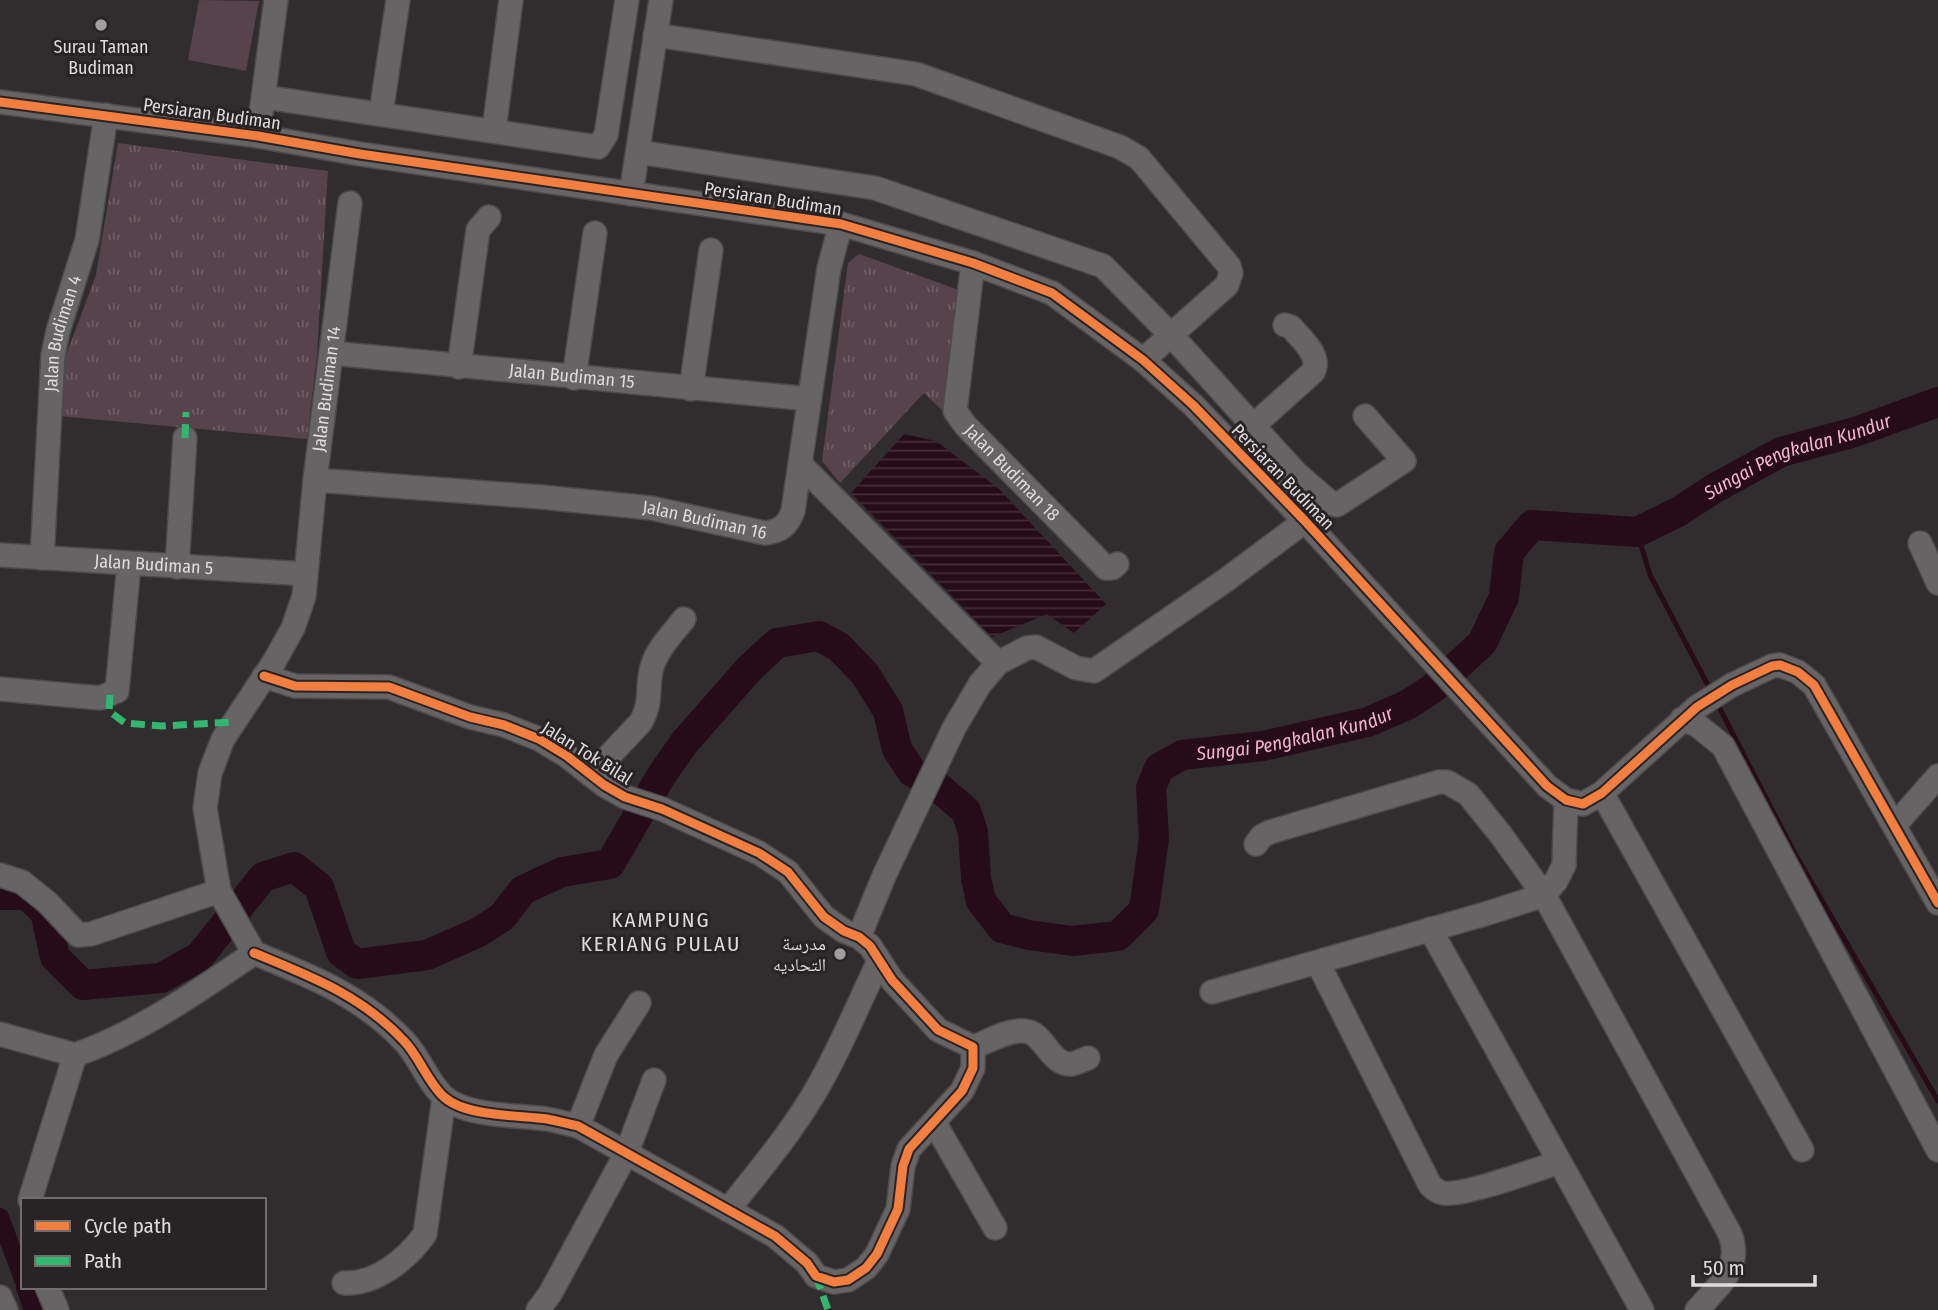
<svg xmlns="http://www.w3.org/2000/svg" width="1938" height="1310" font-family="'Fira Sans Condensed','Noto Naskh Arabic',sans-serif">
<defs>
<pattern id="park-tufts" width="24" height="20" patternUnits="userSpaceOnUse" patternTransform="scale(1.75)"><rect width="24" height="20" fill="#56434b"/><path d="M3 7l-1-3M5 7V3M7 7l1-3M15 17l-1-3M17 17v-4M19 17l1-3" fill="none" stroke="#6e5e64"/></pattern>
<pattern id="water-rules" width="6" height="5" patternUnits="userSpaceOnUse" patternTransform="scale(1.75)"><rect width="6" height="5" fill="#260b18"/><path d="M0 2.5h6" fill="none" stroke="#452e39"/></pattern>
</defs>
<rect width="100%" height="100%" fill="#312d2f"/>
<path fill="url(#park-tufts)" d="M118,143L328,171L317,354L307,439L59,416L65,358L96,275Z
M859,254L959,290L943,411L924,393L840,483L822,461L848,263Z"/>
<path fill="#56434b" d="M199,0L259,1L246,71L188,60Z"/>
<path fill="url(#water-rules)" d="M904,434L936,441L999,489L1106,604L1074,633L1047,614L992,637L851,493Z"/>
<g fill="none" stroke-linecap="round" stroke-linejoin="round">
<path stroke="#260b18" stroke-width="5" d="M1637,532L1650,575L1711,691
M1717,703L1794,852L1938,1101"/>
<path stroke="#260b18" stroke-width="18" d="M0,1217L23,1279
M25,1287L33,1310"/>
<path stroke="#260b18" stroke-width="30" id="s1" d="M0,895H27L45,912L55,957L83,985L161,978L199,957L263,877L294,867L319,887L341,952L357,964L427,955L479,932L502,917L523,890L562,872L610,864L661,776L684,743L749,669L777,643L819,636L839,647L865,674L888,711L897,749L912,772L938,787L966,811L973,832L976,878L981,901L1002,928L1029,935L1072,941L1118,936L1144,910L1154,838L1151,788L1159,768L1182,755L1263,746L1368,722L1407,705L1432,689L1482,643L1504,597L1509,552L1532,525L1637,532L1678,512L1715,488L1781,452L1855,432L1938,402"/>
<g stroke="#4c4a4b" stroke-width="26">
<g id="minor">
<path d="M655,35L916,74L1120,147L1139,158L1229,266L1231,273L1227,285L1143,360"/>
<path d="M264,97L598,147L606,135L627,0"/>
<path d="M0,102L258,136L360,154L841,224L973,263L1052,293L1143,360L1193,405L1305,521L1547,786L1566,800L1583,804L1602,793L1697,707L1732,685L1772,666L1780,665L1798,672L1814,685L1938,903"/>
<path d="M381,113L398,0"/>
<path d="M494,130L511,0"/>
<path d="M258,136L276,0"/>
<path d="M638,152L875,188L1103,266L1172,336L1296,473L1332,504L1337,505L1404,461L1365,416"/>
<path d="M631,194L661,0"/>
<path id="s2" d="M973,263L955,411L966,426L1106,568H1112L1117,564"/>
<path id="s3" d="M331,353L810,399"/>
<path d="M459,367L478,230L489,217"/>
<path d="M574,378L595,233"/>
<path d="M691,389L711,250"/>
<path d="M1253,426L1313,372C1322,356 1301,339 1291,327L1285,325"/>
<path d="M801,465L998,663"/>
<path id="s4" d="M315,480L541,497L651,508L765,533C781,531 788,525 793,511L829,268L841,224"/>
<path d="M1920,543L1938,583"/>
<path id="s5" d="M0,555L306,574"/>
<path id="s6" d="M42,558L53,355L58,331L87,240L106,115"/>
<path d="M177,567L185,438"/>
<path d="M0,689L100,698L117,691L129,564"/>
<path d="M1682,719L1697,725L1723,746L1938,1150"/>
<path d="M591,775L641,722C653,700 646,687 652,667C657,649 673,633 684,619"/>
<path d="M1602,793L1802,1150"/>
<path d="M1895,825L1938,776"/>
<path d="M1256,844L1262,836L1270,832L1439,782H1447L1468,794L1501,835L1544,895L1730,1234C1743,1268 1718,1286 1697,1310"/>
<path d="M0,875L22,882L48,903L78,935L91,934L219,891"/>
<path d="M1430,929L1642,1310"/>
<path d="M859,937L884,876L954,728L980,684L998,663L1027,648L1036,647L1076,668L1094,671L1226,580L1305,521"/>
<path d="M254,953C310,976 361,995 404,1041C419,1056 428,1083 444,1097C466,1117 520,1115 547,1119C558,1121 568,1124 578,1126L775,1236L807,1263L816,1276L834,1282L848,1280L866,1268L877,1254L898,1209L903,1166L909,1149L962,1091L973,1068V1047L938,1030L892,980L870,946L859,937L844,931L824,917L788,872L759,853L662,809L625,797L604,785L567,756L539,739L504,725L470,717L389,687L295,686L264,676"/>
<path d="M1318,963L1430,1185C1434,1189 1438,1192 1443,1193C1462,1197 1538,1169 1559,1162"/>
<path d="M1212,992L1485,914L1544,895L1556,881L1564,865L1566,800"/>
<path d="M0,1034L75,1055"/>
<path d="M973,1047C988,1042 1008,1029 1025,1031C1044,1032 1050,1066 1072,1064C1077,1063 1083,1060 1088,1058"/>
<path d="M934,1122L995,1228"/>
<path d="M578,1126L606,1055L639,1003"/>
<path id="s7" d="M30,1200L75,1055C140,1032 197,992 254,953L219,891L205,808L210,773L223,739L274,662L293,628L304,596L315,480L350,203"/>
<path d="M728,1210C757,1173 787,1138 812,1097C838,1054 857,1007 879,961"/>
<path d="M344,1283C376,1285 408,1258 425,1234L444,1098"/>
<path d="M47,1287L57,1310"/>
<path d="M0,1297L6,1310"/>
<path d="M538,1310L550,1294L627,1152L654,1080"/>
</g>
</g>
<use href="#minor" stroke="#676465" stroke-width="23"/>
<path stroke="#33b770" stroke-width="7" stroke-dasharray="14 7" stroke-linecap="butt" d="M185,438L186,412
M110,695L109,711L125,723L162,726L233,722
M816,1276L828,1310"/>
<g stroke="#282325" stroke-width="13">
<path id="cycleway" d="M0,102L258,136L360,154L841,224L973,263L1052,293L1143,360L1193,405L1305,521L1547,786L1566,800L1583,804L1602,793L1697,707L1732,685L1772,666L1780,665L1798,672L1814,685L1938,903
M254,953C310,976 361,995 404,1041C419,1056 428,1083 444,1097C466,1117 520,1115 547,1119C558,1121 568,1124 578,1126L775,1236L807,1263L816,1276L834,1282L848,1280L866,1268L877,1254L898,1209L903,1166L909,1149L962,1091L973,1068V1047L938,1030L892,980L870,946L859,937L844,931L824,917L788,872L759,853L662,809L625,797L604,785L567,756L539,739L504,725L470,717L389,687L295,686L264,676"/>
</g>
<use href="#cycleway" stroke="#f27e40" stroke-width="9"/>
</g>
<g fill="#a29ea0" stroke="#282325" stroke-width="2.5">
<circle cx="101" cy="25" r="7"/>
<circle cx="840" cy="954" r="7"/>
</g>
<g text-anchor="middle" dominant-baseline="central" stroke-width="6" stroke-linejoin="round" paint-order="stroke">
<g font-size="18" fill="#dfdbdd" stroke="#282325">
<text x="101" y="47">Surau Taman<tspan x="101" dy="21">Budiman</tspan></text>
<text x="826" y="944" text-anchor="end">مدرسة<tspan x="826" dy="21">التحاديه</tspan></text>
</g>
<g font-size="18" fill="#dfdbdd" stroke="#282325">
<text transform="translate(212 114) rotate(8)">Persiaran Budiman</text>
<text transform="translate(773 199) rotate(9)">Persiaran Budiman</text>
<text stroke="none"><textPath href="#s6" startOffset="226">Jalan Budiman 4</textPath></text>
<text stroke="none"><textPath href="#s3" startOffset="242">Jalan Budiman 15</textPath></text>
<text stroke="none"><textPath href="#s7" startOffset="959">Jalan Budiman 14</textPath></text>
<text stroke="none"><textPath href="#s2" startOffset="233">Jalan Budiman 18</textPath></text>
<text transform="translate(1283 477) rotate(46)">Persiaran Budiman</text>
<text stroke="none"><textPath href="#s4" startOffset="392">Jalan Budiman 16</textPath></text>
<text stroke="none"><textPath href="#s5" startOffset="154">Jalan Budiman 5</textPath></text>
<text transform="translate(587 753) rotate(32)">Jalan Tok Bilal</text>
</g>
<g font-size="19" font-style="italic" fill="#f5b3cd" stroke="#282325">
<text stroke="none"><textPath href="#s1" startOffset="2550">Sungai Pengkalan Kundur</textPath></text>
<text stroke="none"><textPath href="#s1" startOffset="1920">Sungai Pengkalan Kundur</textPath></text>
</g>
<g font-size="21" letter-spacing="2" fill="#dfdbdd" stroke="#282325">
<text x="661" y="920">KAMPUNG<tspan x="661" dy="24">KERIANG PULAU</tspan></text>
</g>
</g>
<rect x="21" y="1198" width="245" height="91" fill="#282325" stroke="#716d6f" stroke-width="2"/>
<rect x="35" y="1221" width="35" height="10" fill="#f27e40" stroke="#716d6f" stroke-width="2"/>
<text x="84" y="1233" font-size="21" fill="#dfdbdd">Cycle path</text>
<rect x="35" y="1256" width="35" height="10" fill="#33b770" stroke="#716d6f" stroke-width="2"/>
<text x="84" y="1268" font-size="21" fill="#dfdbdd">Path</text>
<path d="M1693 1275v10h122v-10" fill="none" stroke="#dfdbdd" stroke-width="3.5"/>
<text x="1703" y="1275" font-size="21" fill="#dfdbdd" stroke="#282325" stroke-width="5" paint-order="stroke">50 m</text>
</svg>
